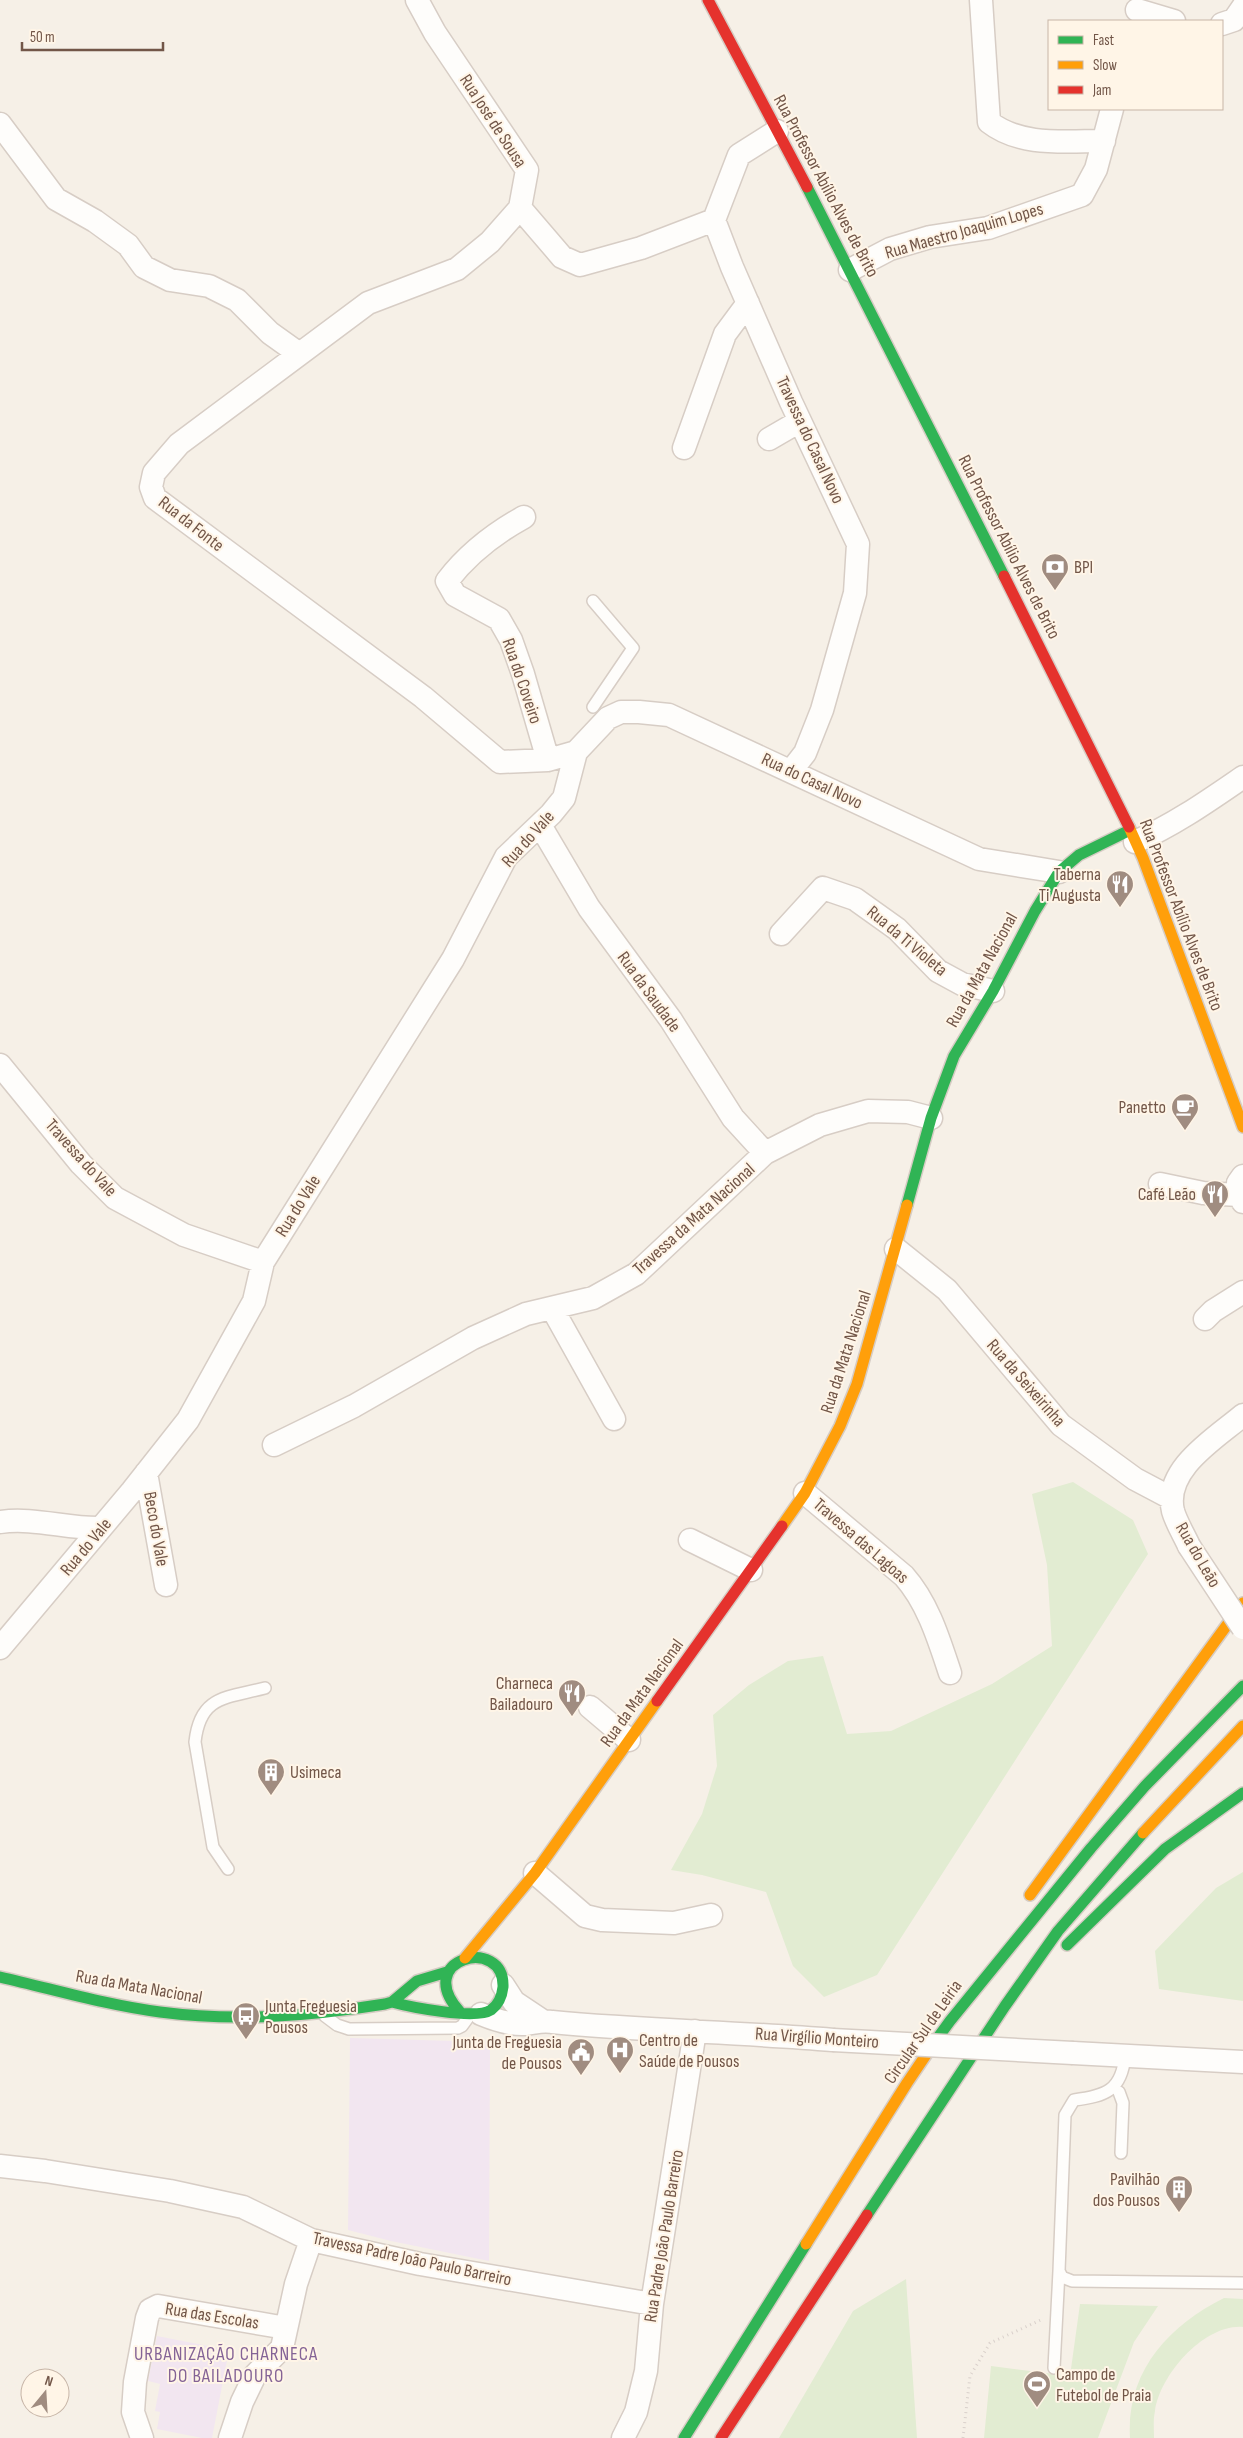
<svg xmlns="http://www.w3.org/2000/svg" width="1243" height="2438" font-family="'Sofia Sans Condensed',sans-serif">
<rect width="100%" height="100%" fill="#f6f0e7"/>
<path fill="#f2e6f0" d="M350,2038L490,2042L489,2261L391,2241L348,2230Z
M157,2336L229,2350L212,2438H202L157,2429L160,2412L155,2411L160,2384L148,2381Z"/>
<path fill="#e2ecd2" d="M1073,1482L1133,1520L1148,1554L877,1975L824,1997L793,1966L766,1892L702,1875L671,1870L702,1814L717,1766L713,1715L749,1685L788,1661L823,1656L847,1734L891,1731L992,1684L1052,1646L1047,1565L1032,1494Z
M1243,1872V2001L1159,1989L1155,1951L1216,1888Z
M906,2279L917,2438H779L853,2311Z
M1224,2298L1243,2299V2327C1204,2324 1160,2375 1155,2411C1153,2420 1154,2429 1154,2438H1130C1126,2372 1168,2326 1224,2298Z
M1080,2304L1158,2306L1134,2342L1098,2438H984L991,2366L1070,2376Z"/>
<g fill="none" stroke-linecap="round" stroke-linejoin="round">
<g stroke="#d7cdc5" stroke-width="14">
<path id="lane" d="M593,707L633,648L593,601
M228,1869L213,1847L195,1742C200,1695 227,1698 265,1688
M325,2016L337,2025L349,2029L458,2028L462,2026L470,2015
M1125,2055C1122,2091 1105,2096 1074,2100L1065,2115L1059,2271L1062,2277L1072,2281L1243,2283
M1119,2092L1123,2103L1121,2153
M1054,2368L1059,2271"/>
</g>
<g stroke="#d7cdc5" stroke-width="25">
<path id="street" d="M417,0L435,33L527,170L520,208L562,257L580,265L641,248L714,220
M981,0L989,122C1021,147 1065,141 1104,141
M1137,10L1174,21
M1222,24L1234,20L1243,7
M0,124L56,199L95,221L128,245L144,267L170,280L209,286L237,300L270,333L298,353
M777,131L739,155L714,220L732,267L791,402L858,544L855,593L822,710L805,753L791,771
M520,208L490,242L457,269L368,303L179,444L154,473L151,487L155,498L423,697L500,762L548,760L576,752
M850,270L890,249L930,237L988,228L1082,195L1096,169L1112,109
M769,439L800,421
M684,448L725,334L748,303
M524,517C495,533 467,555 447,581L455,595L499,619L511,640L523,674L548,760
M540,825L589,908L671,1020L733,1118L765,1153
M1135,842C1174,825 1208,801 1243,777
M781,934L823,888L855,899L897,929L938,971L962,984L993,991
M0,1065L81,1164L115,1198L184,1235L263,1262
M1243,1176L1238,1183L1239,1195L1243,1202
M1160,1184L1203,1193L1239,1195
M896,1249L947,1290L1061,1425L1135,1479L1171,1498
M552,1308L614,1419
M1205,1319L1213,1311L1243,1292
M274,1445L354,1406L473,1338L526,1314L593,1298L636,1274L765,1153L820,1125L868,1111L908,1112L931,1118
M146,1473L166,1585
M805,1493L904,1576C928,1603 939,1640 950,1673
M0,1522C34,1517 67,1529 101,1528
M690,1540L751,1570
M1189,1546C1184,1535 1176,1522 1173,1511C1163,1469 1216,1438 1243,1415
M0,1648L132,1491L188,1420L254,1301L263,1262L453,959L506,857L551,814L564,798L576,752L608,718L621,712H639L669,715L979,859L1059,872
M590,1707L629,1740
M535,1873L585,1916L602,1920L674,1923L711,1915
M503,1985L514,2002L541,2020
M481,2014C495,2020 510,2025 526,2024C535,2023 542,2020 552,2022C645,2031 739,2032 833,2040
M1073,2053L1243,2062
M0,2166L45,2171L170,2191L243,2207L311,2240L420,2264L652,2304
M142,2438L133,2412L135,2382L147,2318L150,2310L158,2306L286,2328
M230,2438L242,2402L255,2375L282,2348L296,2284L311,2240
M623,2438L636,2412L646,2371L652,2304L695,2031"/>
</g>
<g stroke="#d6ccc4" stroke-width="14">
<path id="fast" d="M807,187L1004,576
M907,1205L931,1118L954,1056L993,991L1035,911L1059,872L1079,855L1130,830
M1067,1945L1165,1849L1243,1793
M0,1977C53,1989 106,2005 160,2012C236,2022 310,2016 385,2004L392,2002L417,1981L447,1972
M392,2002C410,2007 476,2020 491,2010C498,2005 502,1996 503,1987C505,1935 411,1958 460,2012
M934,2043L950,2021L1091,1848L1145,1786L1243,1686
M867,2215L1005,2006L1058,1931L1143,1833
M684,2438L806,2244"/>
</g>
<g stroke="#d6ccc4" stroke-width="14">
<path id="slow" d="M1129,827L1143,858L1243,1127
M782,1526L805,1493L840,1426L857,1384L907,1205
M1143,1833L1243,1726
M1030,1895L1243,1603
M465,1958L535,1873L657,1701
M806,2244L907,2083L934,2043"/>
</g>
<g stroke="#d6ccc4" stroke-width="14">
<path id="jam" d="M708,0L807,187
M1004,576L1129,827
M657,1701L782,1526
M721,2438L867,2215"/>
</g>
<path stroke="#d9d0cb" stroke-width="3" stroke-dasharray="1 4" stroke-linecap="butt" d="M963,2438L970,2376L990,2343L1043,2319"/>
<use href="#lane" stroke="#fefdfb" stroke-width="11"/>
<use href="#street" stroke="#fefdfb" stroke-width="22"/>
<use href="#fast" stroke="#30b455" stroke-width="11"/>
<use href="#slow" stroke="#ff9f0a" stroke-width="11"/>
<use href="#jam" stroke="#e5322d" stroke-width="11"/>
<g stroke="#d7cdc5" stroke-width="25" stroke-linecap="butt">
<path id="street-bridge" d="M1189,1546L1243,1628
M833,2040L1073,2053"/>
</g>
<use href="#street-bridge" stroke="#fefdfb" stroke-width="22"/>
</g>
<defs>
<g id="bank-pin" transform="scale(1.4375)"><path d="M0 17L-7.5 6A9.5 9.5 0 1 1 7.5 6Z" fill="#a08c80" stroke="#fff5e7"/><path d="M-6-4H6V4H-6ZM0-2.3a2.3 2.3 0 1 0 0 4.6a2.3 2.3 0 1 0 0-4.6Z" fill="#fff"/></g>
<g id="restaurant-pin" transform="scale(1.4375)"><path d="M0 17L-7.5 6A9.5 9.5 0 1 1 7.5 6Z" fill="#a08c80" stroke="#fff5e7"/><path d="M-5-6h1v4h1v-4h1v4h1v-4h1v5L-1.5 .5V6h-2V.5L-5-1ZM5-6V6H3V1.5H1.5Q1.5-4 5-6Z" fill="#fff"/></g>
<g id="cafe-pin" transform="scale(1.4375)"><path d="M0 17L-7.5 6A9.5 9.5 0 1 1 7.5 6Z" fill="#a08c80" stroke="#fff5e7"/><path d="M-5.5-4.5H6V0H3Q3 3.5 0 3.5H-2.5Q-5.5 3.5-5.5 0ZM3-3.2v2h1.7v-2ZM-6 4.5H4V6H-6Z" fill="#fff"/></g>
<g id="building-pin" transform="scale(1.4375)"><path d="M0 17L-7.5 6A9.5 9.5 0 1 1 7.5 6Z" fill="#a08c80" stroke="#fff5e7"/><path d="M-4-6H4V6H1V3H-1V6H-4ZM-2.5-4.3h1.7v1.8h-1.7ZM.8-4.3h1.7v1.8H.8ZM-2.5-1h1.7V.8h-1.7ZM.8-1h1.7V.8H.8Z" fill="#fff"/></g>
<g id="bus-pin" transform="scale(1.4375)"><path d="M0 17L-7.5 6A9.5 9.5 0 1 1 7.5 6Z" fill="#a08c80" stroke="#fff5e7"/><path d="M-5-6H5V4H4V6H2V4H-2V6H-4V4H-5ZM-3.5-4V0h7V-4ZM-3.5 1.2v1.5H-2V1.2ZM2 1.2v1.5H3.5V1.2Z" fill="#fff"/></g>
<g id="hospital-pin" transform="scale(1.4375)"><path d="M0 17L-7.5 6A9.5 9.5 0 1 1 7.5 6Z" fill="#a08c80" stroke="#fff5e7"/><path d="M-5-5h3v3.5h4V-5h3V5h-3V1.5h-4V5h-3Z" fill="#fff"/></g>
<g id="civic-pin" transform="scale(1.4375)"><path d="M0 17L-7.5 6A9.5 9.5 0 1 1 7.5 6Z" fill="#a08c80" stroke="#fff5e7"/><path d="M-.6-6.5H3V-4.5H.6V-3L4-1V1h2V6H-6V1h2V-1L-.6-3ZM-1.2 2.5V6h2.4V2.5Z" fill="#fff"/></g>
<g id="stadium-pin" transform="scale(1.4375)"><path d="M0 17L-7.5 6A9.5 9.5 0 1 1 7.5 6Z" fill="#a08c80" stroke="#fff5e7"/><path d="M0-5a6.5 5 0 1 0 0 10a6.5 5 0 1 0 0-10ZM-3.5-1.8h7v3.6h-7Z" fill="#fff"/></g>
</defs>
<g fill-rule="evenodd">
<use href="#bank-pin" x="1055" y="567"/>
<use href="#restaurant-pin" x="1120" y="884"/>
<use href="#cafe-pin" x="1185" y="1107"/>
<use href="#restaurant-pin" x="1215" y="1194"/>
<use href="#restaurant-pin" x="572" y="1693"/>
<use href="#building-pin" x="271" y="1772"/>
<use href="#bus-pin" x="246" y="2016"/>
<use href="#hospital-pin" x="620" y="2050"/>
<use href="#civic-pin" x="581" y="2052"/>
<use href="#building-pin" x="1179" y="2189"/>
<use href="#stadium-pin" x="1037" y="2384"/>
</g>
<g text-anchor="middle" dominant-baseline="central" stroke-width="4" stroke-linejoin="round" paint-order="stroke">
<g font-size="18" fill="#725648" stroke="#fff5e7">
<text transform="translate(493 121) rotate(57)">Rua José de Sousa</text>
<text transform="translate(826 186) rotate(62)">Rua Professor Abílio Alves de Brito</text>
<text transform="translate(964 231) rotate(-16)">Rua Maestro Joaquim Lopes</text>
<text transform="translate(810 440) rotate(65)">Travessa do Casal Novo</text>
<text transform="translate(191 524) rotate(38)">Rua da Fonte</text>
<text transform="translate(1009 547) rotate(63)">Rua Professor Abílio Alves de Brito</text>
<text transform="translate(522 681) rotate(71)">Rua do Coveiro</text>
<text transform="translate(812 781) rotate(25)">Rua do Casal Novo</text>
<text transform="translate(528 839) rotate(-48)">Rua do Vale</text>
<text transform="translate(1181 915) rotate(69)">Rua Professor Abílio Alves de Brito</text>
<text transform="translate(907 941) rotate(40)">Rua da Ti Violeta</text>
<text transform="translate(982 970) rotate(-61)">Rua da Mata Nacional</text>
<text transform="translate(649 992) rotate(54)">Rua da Saudade</text>
<text transform="translate(81 1158) rotate(48)">Travessa do Vale</text>
<text transform="translate(298 1206) rotate(-58)">Rua do Vale</text>
<text transform="translate(694 1219) rotate(-42)">Travessa da Mata Nacional</text>
<text transform="translate(846 1352) rotate(-72)">Rua da Mata Nacional</text>
<text transform="translate(1026 1383) rotate(49)">Rua da Seixeirinha</text>
<text transform="translate(156 1529) rotate(80)">Beco do Vale</text>
<text transform="translate(861 1541) rotate(41)">Travessa das Lagoas</text>
<text transform="translate(86 1547) rotate(-50)">Rua do Vale</text>
<text transform="translate(1198 1555) rotate(60)">Rua do Leão</text>
<text transform="translate(642 1693) rotate(-54)">Rua da Mata Nacional</text>
<text transform="translate(139 1987) rotate(10)">Rua da Mata Nacional</text>
<text transform="translate(923 2032) rotate(-55)">Circular Sul de Leiria</text>
<text transform="translate(817 2038) rotate(4)">Rua Virgílio Monteiro</text>
<text transform="translate(664 2236) rotate(-81)">Rua Padre João Paulo Barreiro</text>
<text transform="translate(412 2259) rotate(12)">Travessa Padre João Paulo Barreiro</text>
<text transform="translate(212 2316) rotate(9)">Rua das Escolas</text>
</g>
<g font-size="18" fill="#725648" stroke="#fff5e7" text-anchor="end">
<text x="1074" y="567" text-anchor="start">BPI</text>
<text x="1101" y="874">Taberna<tspan x="1101" dy="21">Ti Augusta</tspan></text>
<text x="1166" y="1107">Panetto</text>
<text x="1196" y="1194">Café Leão</text>
<text x="553" y="1683">Charneca<tspan x="553" dy="21">Bailadouro</tspan></text>
<text x="290" y="1772" text-anchor="start">Usimeca</text>
<text x="265" y="2006" text-anchor="start">Junta Freguesia<tspan x="265" dy="21">Pousos</tspan></text>
<text x="639" y="2040" text-anchor="start">Centro de<tspan x="639" dy="21">Saúde de Pousos</tspan></text>
<text x="562" y="2042">Junta de Freguesia<tspan x="562" dy="21">de Pousos</tspan></text>
<text x="1160" y="2179">Pavilhão<tspan x="1160" dy="21">dos Pousos</tspan></text>
<text x="1056" y="2374" text-anchor="start">Campo de<tspan x="1056" dy="21">Futebol de Praia</tspan></text>
</g>
<g font-size="19" letter-spacing="1" fill="#846396" stroke="#fff5e7">
<text x="226" y="2354">URBANIZAÇÃO CHARNECA<tspan x="226" dy="22">DO BAILADOURO</tspan></text>
</g>
</g>
<rect x="1048" y="20" width="175" height="90" fill="#fff5e7" stroke="#c7b5a7"/>
<rect x="1058" y="36" width="25" height="8" fill="#30b455" stroke="#c7b5a7"/>
<text x="1093" y="45" font-size="15" fill="#725648">Fast</text>
<rect x="1058" y="61" width="25" height="8" fill="#ff9f0a" stroke="#c7b5a7"/>
<text x="1093" y="70" font-size="15" fill="#725648">Slow</text>
<rect x="1058" y="86" width="25" height="8" fill="#e5322d" stroke="#c7b5a7"/>
<text x="1093" y="95" font-size="15" fill="#725648">Jam</text>
<g transform="translate(45 2393) rotate(18)"><circle r="24" fill="#fff5e7" stroke="#c7b5a7"/>
<path d="M0-4L9 19L0 12L-9 19Z" fill="#a08c80"/>
<text y="-8" font-size="14" font-weight="bold" text-anchor="middle" fill="#725648">N</text>
</g>
<path d="M22 42v8h141v-8" fill="none" stroke="#725648" stroke-width="2.5"/>
<text x="30" y="42" font-size="15" fill="#725648" stroke="#fff5e7" stroke-width="4" paint-order="stroke">50 m</text>
</svg>
